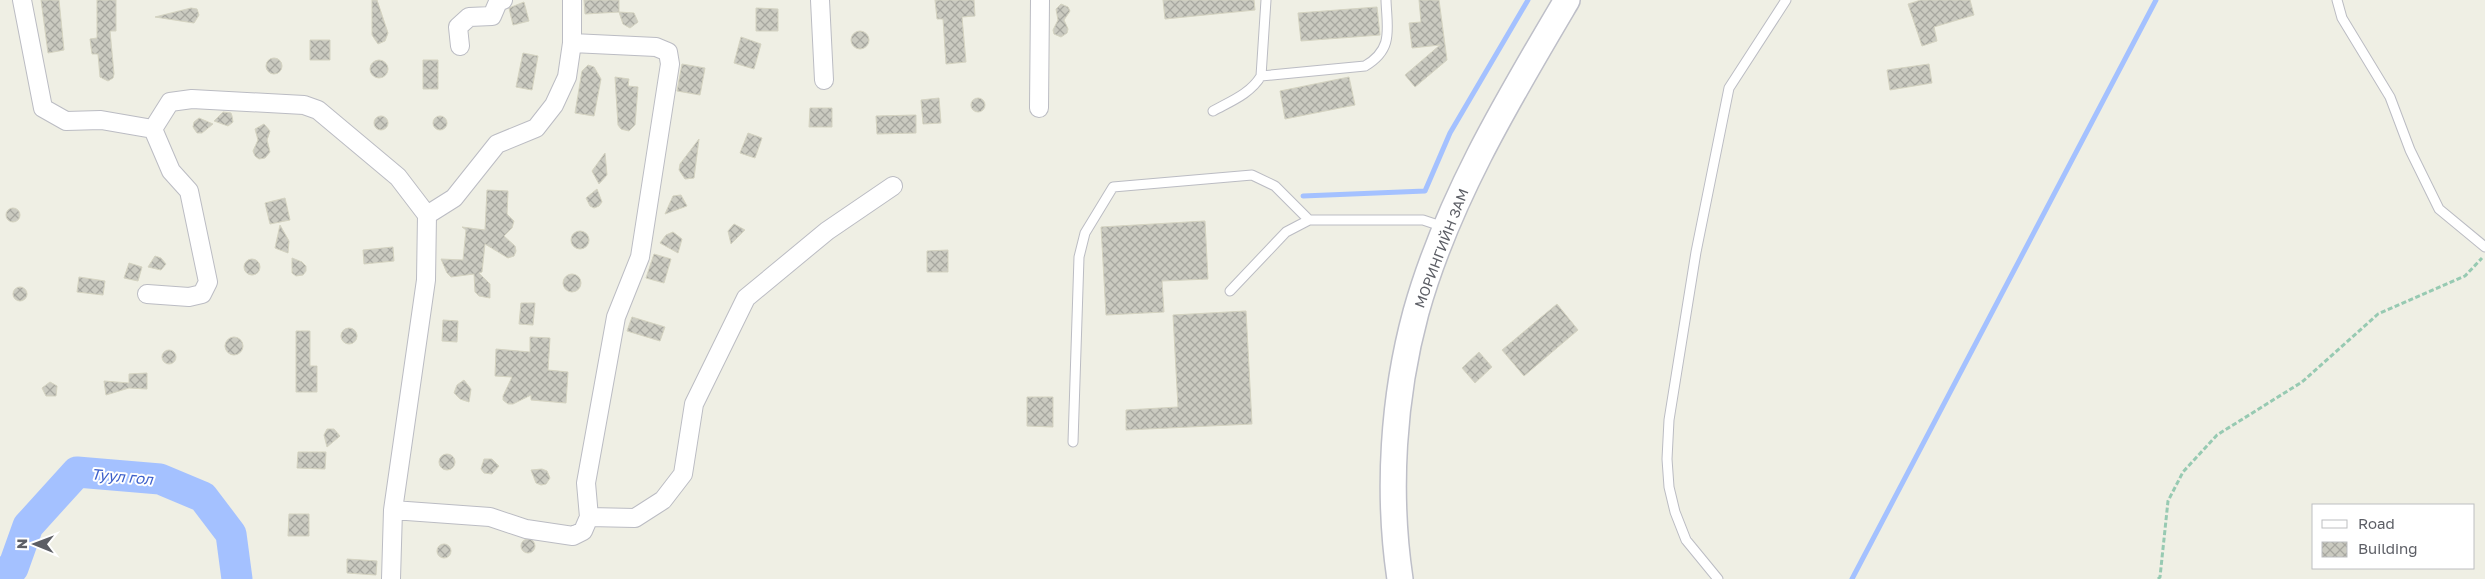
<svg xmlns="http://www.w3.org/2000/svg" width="2485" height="579" font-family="'Golos Text',sans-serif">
<defs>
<pattern id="building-cross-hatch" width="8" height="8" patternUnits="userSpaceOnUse" patternTransform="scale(1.25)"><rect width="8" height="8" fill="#cacac0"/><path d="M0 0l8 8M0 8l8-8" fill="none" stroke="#a7a7a0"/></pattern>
</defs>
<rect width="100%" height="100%" fill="#efefe4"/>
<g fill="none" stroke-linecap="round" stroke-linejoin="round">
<path stroke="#a4c1ff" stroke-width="5" d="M1303,196L1425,191L1450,133L1528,0
M1852,579L2156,0"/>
<path stroke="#a4c1ff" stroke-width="31" d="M0,573L13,568L28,526L77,472L160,479L203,497L231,534L237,579"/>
</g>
<path fill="url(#building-cross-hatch)" stroke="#d4d3c1" d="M41,0H59L64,50L48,53Z
M97,0H116V31H110L114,74L113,78L108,81L100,77L98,54H92L90,39L97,38Z
M372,0H377L388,33L385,41L378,44L372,35Z
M584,0H619V12L634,13L638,22L630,28L623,24L619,12L585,14Z
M935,0H974L975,16L962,17L966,62L946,64L943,19H937Z
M1163,0H1254L1255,10L1165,19Z
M1419,0H1439L1447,60L1415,87L1405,75L1440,45L1412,48L1409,23L1421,22Z
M1921,0H1970L1974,15L1934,27L1937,41L1922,46L1908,4Z
M524,2L529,21L513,25L509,8Z
M1061,4L1068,7L1070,11L1064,20L1068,29L1067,33L1061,37L1054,34L1053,30L1058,20L1056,9Z
M1377,7L1380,35L1301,41L1298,13Z
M191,8L197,9L199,15L194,23L155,17Z
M756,8L778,9V31H756Z
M851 40a9 9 0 1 1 18 0a9 9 0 1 1-18 0Z
M741,37L761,44L754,69L734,63Z
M310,40H330V60H310Z
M523,53L538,56L532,90L516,87Z
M266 66a8 8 0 1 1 16 0a8 8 0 1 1-16 0Z
M423,60H438V89H423Z
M370 69a9 9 0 1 1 18 0a9 9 0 1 1-18 0Z
M682,64L705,68L700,95L677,91Z
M1929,64L1932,83L1890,90L1887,70Z
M588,65L594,67L601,79L594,116L575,113L582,71Z
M615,77L629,79L628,86L638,87L635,125L629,131L621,129L618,125Z
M1349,77L1355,105L1285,119L1280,91Z
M971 105a7 7 0 1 1 14 0a7 7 0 1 1-14 0Z
M939,98L941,123L923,124L921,100Z
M810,108H832V127H809Z
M223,112L231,113L232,116L233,122L228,126L214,121Z
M916,115V133L877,134L876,116Z
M433 123a7 7 0 1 1 14 0a7 7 0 1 1-14 0Z
M374 123a7 7 0 1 1 14 0a7 7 0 1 1-14 0Z
M199,118L213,124L202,133H197L193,127L194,122Z
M264,124L270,131L267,140L270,152L265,158L259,159L255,156L253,151L258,140L255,129Z
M748,133L762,138L755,158L740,153Z
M699,139L694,178L685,179L679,170L680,164Z
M605,153L607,175L599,184L592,171Z
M597,189L602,202L599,206L594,208L590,206L586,198Z
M487,190L508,191L507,214L514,221L512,228L504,236L515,246L516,251L514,256L508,258L485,244L482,272L479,273L490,284V298L479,296L475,292L474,274L451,277L447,273L441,259L463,260L466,230L462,227L485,230Z
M681,195L687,206L665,214L673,196Z
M285,198L290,220L270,224L265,203Z
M6 215a7 7 0 1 1 14 0a7 7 0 1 1-14 0Z
M1205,221L1208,279L1162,281L1164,312L1106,315L1101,227Z
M734,224L745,230L731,244L728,231Z
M280,225L289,241L288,253L275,248Z
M571 240a9 9 0 1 1 18 0a9 9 0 1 1-18 0Z
M673,232L682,239L678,253L660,243L666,235Z
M393,247L394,261L364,264L363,250Z
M948,250V272H927V251Z
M654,254L671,259L664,283L646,278Z
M155,256L161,258L166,264L161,270L148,267Z
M292,258L302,262L306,266V271L303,275L296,276L292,273Z
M244 267a8 8 0 1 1 16 0a8 8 0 1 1-16 0Z
M129,263L142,267L138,281L124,278Z
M563 283a9 9 0 1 1 18 0a9 9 0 1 1-18 0Z
M79,277L105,281L103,295L77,292Z
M13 294a7 7 0 1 1 14 0a7 7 0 1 1-14 0Z
M521,303H535L533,325L519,324Z
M1557,304L1578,330L1524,376L1502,350Z
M1246,311L1252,424L1126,430V410L1178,407L1173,315Z
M632,317L665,327L660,341L627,331Z
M443,320L458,321L457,342L442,341Z
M341 336a8 8 0 1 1 16 0a8 8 0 1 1-16 0Z
M296,331H310V366H317V392H296Z
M530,337L550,338L548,370L568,372L566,403L531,400V395L513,404H508L503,400V396L512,377L495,376L496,349L530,352Z
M225 346a9 9 0 1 1 18 0a9 9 0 1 1-18 0Z
M162 357a7 7 0 1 1 14 0a7 7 0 1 1-14 0Z
M1479,352L1492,367L1475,383L1462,368Z
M147,373V389L129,388L106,395L104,381L129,383V374Z
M464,380L471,389L469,402L460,399L454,393L457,385Z
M50,382L57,386L56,396H46L42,388Z
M1027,397H1053V427L1027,426Z
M327,429H334L340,436L327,447L324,435Z
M298,452H326L325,469L297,468Z
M439 462a8 8 0 1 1 16 0a8 8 0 1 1-16 0Z
M484,459H492L499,466L492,474L484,473L481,469Z
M542,469L547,471L550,478L546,484L541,485L536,483L531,470Z
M289,514H309V536H288Z
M521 546a7 7 0 1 1 14 0a7 7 0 1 1-14 0Z
M437 551a7 7 0 1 1 14 0a7 7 0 1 1-14 0Z
M347,559L377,561L376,575L347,573Z"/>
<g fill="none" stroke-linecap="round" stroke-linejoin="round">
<g stroke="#bbbcc3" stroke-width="11">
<path id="service" d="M2337,0L2342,18L2390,97L2410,150L2439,209L2485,247
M1261,76L1365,66C1394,49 1387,29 1386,0
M1213,111C1231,101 1250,94 1261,76L1266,0
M1230,291L1286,232L1309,220H1423L1444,227
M1073,442L1079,257L1085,233L1113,187L1252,175L1275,186L1309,220
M1718,579L1686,540L1675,512L1669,487L1667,459L1669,420L1696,252L1729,88L1786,0"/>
</g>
<g stroke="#bbbcc3" stroke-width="20">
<path id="minor" d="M22,0L43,108L66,121L101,120L153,129L170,102L192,99L304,105L318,110L398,177L427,215
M820,0L824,80
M460,46L458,27L469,17L492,16L498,2L503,0
M1039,108L1040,0
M147,294L189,297L202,294L208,282L189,191L171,171L153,129
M393,510L490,517L526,529L573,536L583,531L589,517L586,483L616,317L640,257L670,64L668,52L656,47L572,43
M589,517L635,518L663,500L683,474L694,404L746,298L827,231L893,186
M391,579L393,510L426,280L427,215L454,198L497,144L536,128L554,105L567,77L572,43V0"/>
</g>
<g stroke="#bebfc8" stroke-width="28">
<path id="secondary" d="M1400,579C1387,492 1393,397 1416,312C1447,201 1509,98 1567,0"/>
</g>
<path stroke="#97cab2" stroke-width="3" stroke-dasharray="5 2.5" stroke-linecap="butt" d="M2158,579L2160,577L2168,501L2183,472L2217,435L2302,382L2378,314L2465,276L2482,258"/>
<use href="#service" stroke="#fff" stroke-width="9"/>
<use href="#minor" stroke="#fff" stroke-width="18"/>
<use href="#secondary" stroke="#fff" stroke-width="25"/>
</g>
<g text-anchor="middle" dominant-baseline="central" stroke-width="4" stroke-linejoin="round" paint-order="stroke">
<g font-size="14" fill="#5c5e65" stroke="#fff">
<text transform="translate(1441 248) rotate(-69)">МОРИНГИЙН ЗАМ</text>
</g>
<g font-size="15" font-style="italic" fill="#3e61cb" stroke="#fff">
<text transform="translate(122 476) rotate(5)">Туул гол</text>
</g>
</g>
<rect x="2312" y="504" width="162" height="65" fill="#ffffff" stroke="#bebfc1"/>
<rect x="2322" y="520" width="25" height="8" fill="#ffffff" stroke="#bebfc1"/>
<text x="2358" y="529" font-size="15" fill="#5c5e65">Road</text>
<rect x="2322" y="542" width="25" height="15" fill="url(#building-cross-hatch)" stroke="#bebfc1"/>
<text x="2358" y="554" font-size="15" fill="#5c5e65">Building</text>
<g transform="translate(35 544) rotate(271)" stroke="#ffffff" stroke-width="4" paint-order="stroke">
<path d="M0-4L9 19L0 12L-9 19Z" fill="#5c5e65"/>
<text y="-8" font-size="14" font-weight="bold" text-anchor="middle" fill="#5c5e65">N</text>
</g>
</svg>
